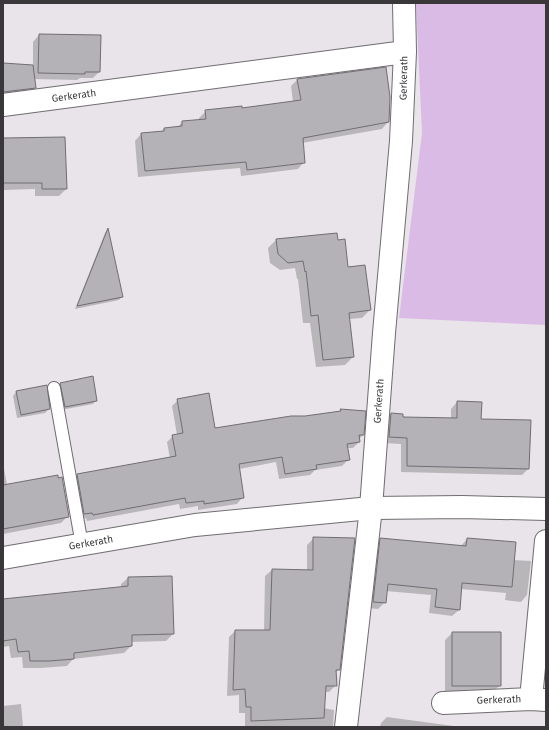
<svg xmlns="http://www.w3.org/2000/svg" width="549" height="730" font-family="'Fira Sans',sans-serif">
<rect width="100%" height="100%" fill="#e8e4e9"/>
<path fill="#d9bbe6" d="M416,3H546V325L399,318L422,133Z"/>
<path fill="#0003" d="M39,35L99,72L93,78H80L77,80L33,79L35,88L28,95L3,98V64L33,66V42Z
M297,80L388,122L382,129L302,143L304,162L298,169L241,176L240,168L138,177L135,141L141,134L161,132L164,129L177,128L182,122L199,121V118L206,111L241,109L293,102L291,86Z
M64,138L66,189L59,196H35V189L3,190V139Z
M107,230L122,296L119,300L75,309L105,233Z
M276,240L337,241L347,268L370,310L362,318L349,319L353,357L345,365L316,367L310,323H303L298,279H297L295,268L280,270L270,263L268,248Z
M92,378L96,400L93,404L61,410L57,388L60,384Z
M16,392L49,409L45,413L17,418L13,396Z
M178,400L214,429L338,413L341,410L363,435L359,439V442L353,448H347L349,459L342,466L315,470L310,475L279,479L276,462L239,469L243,497L237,504L198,510V506L180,509L179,504L87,521L86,518L78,520L71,481L78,475L170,459L167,442L173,436L177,435L172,406Z
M457,402L528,469L522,475L401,472V444L383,443L384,420L391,414L402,418L451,419V409Z
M4,469L7,485L68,516L61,523L3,534V470Z
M314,538L339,669L335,673L336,685L329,692H325L323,708L334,710L333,727H245V713H239V695L227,696L229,637L235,631H264L265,576L272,570L307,571V545Z
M380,539L460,547L467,539L513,560L531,561L527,595L521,602L505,600L506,593L461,589L459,610L452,616L429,613L431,595L386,591L385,602L378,609L367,608L374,546Z
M128,578L173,634L166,641L131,642V646L124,653L73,659L67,666L41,668H23L22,657L11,658L9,646L3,647V600L121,588V584Z
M452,633L500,685L493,692H445V640Z
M21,704L23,727H3V706Z
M387,717L461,727H380L381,723Z"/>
<path fill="#b5b2b7" stroke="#716e73" d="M39,34L101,35L100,72H85V74L38,73Z
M3,63L33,65L36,88L3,92Z
M386,67L390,97L389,122L303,138L305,163L247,170L246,162L145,171L141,133L164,131V128L182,126V121L206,119L205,110L242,106V108L301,100L297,79Z
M65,137L67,189H42V183H3V138Z
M108,228L123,297L77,306Z
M337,233L338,240L345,239L348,267L365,265L371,310L349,313L354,357L323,360L318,315L311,316L306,271L305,272L303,261L288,263L278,254L276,239Z
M93,376L97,401L65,407L60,383Z
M47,385L50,409L21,415L16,391Z
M209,393L215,428L291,416H305L341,411L340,409L366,411L364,435H359L360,442L347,444L350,460L316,465L317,469L285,474L282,457L239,464L244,498L204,504V501L186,503L185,498L93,515L92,513L84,514L77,474L176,456L172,435L183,433L177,399Z
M457,401L482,402L481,419L531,420L529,469L407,466V438L389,437L391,413L403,414V417L457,418Z
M58,475V478L62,477L69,517L3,529V485Z
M313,537L355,538L340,670H336L337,686H326L324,718L251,721V707H246L245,689L233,690L235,630H270L272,569L313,570Z
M380,538L466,546L467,538L516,542L512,587L462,583L460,610L435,607L437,589L388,584L386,603L373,602Z
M172,576L174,634L132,635V646L74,653V659L49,661H30L29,651L18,652L16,639L3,641V599L128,586V577Z
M452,632H501V686H452Z"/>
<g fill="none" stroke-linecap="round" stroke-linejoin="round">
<g stroke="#706c71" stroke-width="14">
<path id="service" d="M54,388L82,545"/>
</g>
<g stroke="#706c71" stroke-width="24">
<path id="minor" d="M3,105L405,52
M531,699L546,541
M443,703L531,699L546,700
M346,727L371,508L384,333L401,141L405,52L404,3"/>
</g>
<g stroke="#706c71" stroke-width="24">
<path id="tertiary" d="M3,558L195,525L371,508L462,507L546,509"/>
</g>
<use href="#service" stroke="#fff" stroke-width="12"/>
<use href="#minor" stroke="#fff" stroke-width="22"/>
<use href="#tertiary" stroke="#fff" stroke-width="22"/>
</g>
<g text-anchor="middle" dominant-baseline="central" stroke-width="3" stroke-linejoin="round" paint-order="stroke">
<g font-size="10" fill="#39373a" stroke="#fff">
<text transform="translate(404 78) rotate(-89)">Gerkerath</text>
<text transform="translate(74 96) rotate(-8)">Gerkerath</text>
<text transform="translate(379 401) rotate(-86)">Gerkerath</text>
<text transform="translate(91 543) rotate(-10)">Gerkerath</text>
<text transform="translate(499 700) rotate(-2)">Gerkerath</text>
</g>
</g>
<rect width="549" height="730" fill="none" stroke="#39373a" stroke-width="8"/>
</svg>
